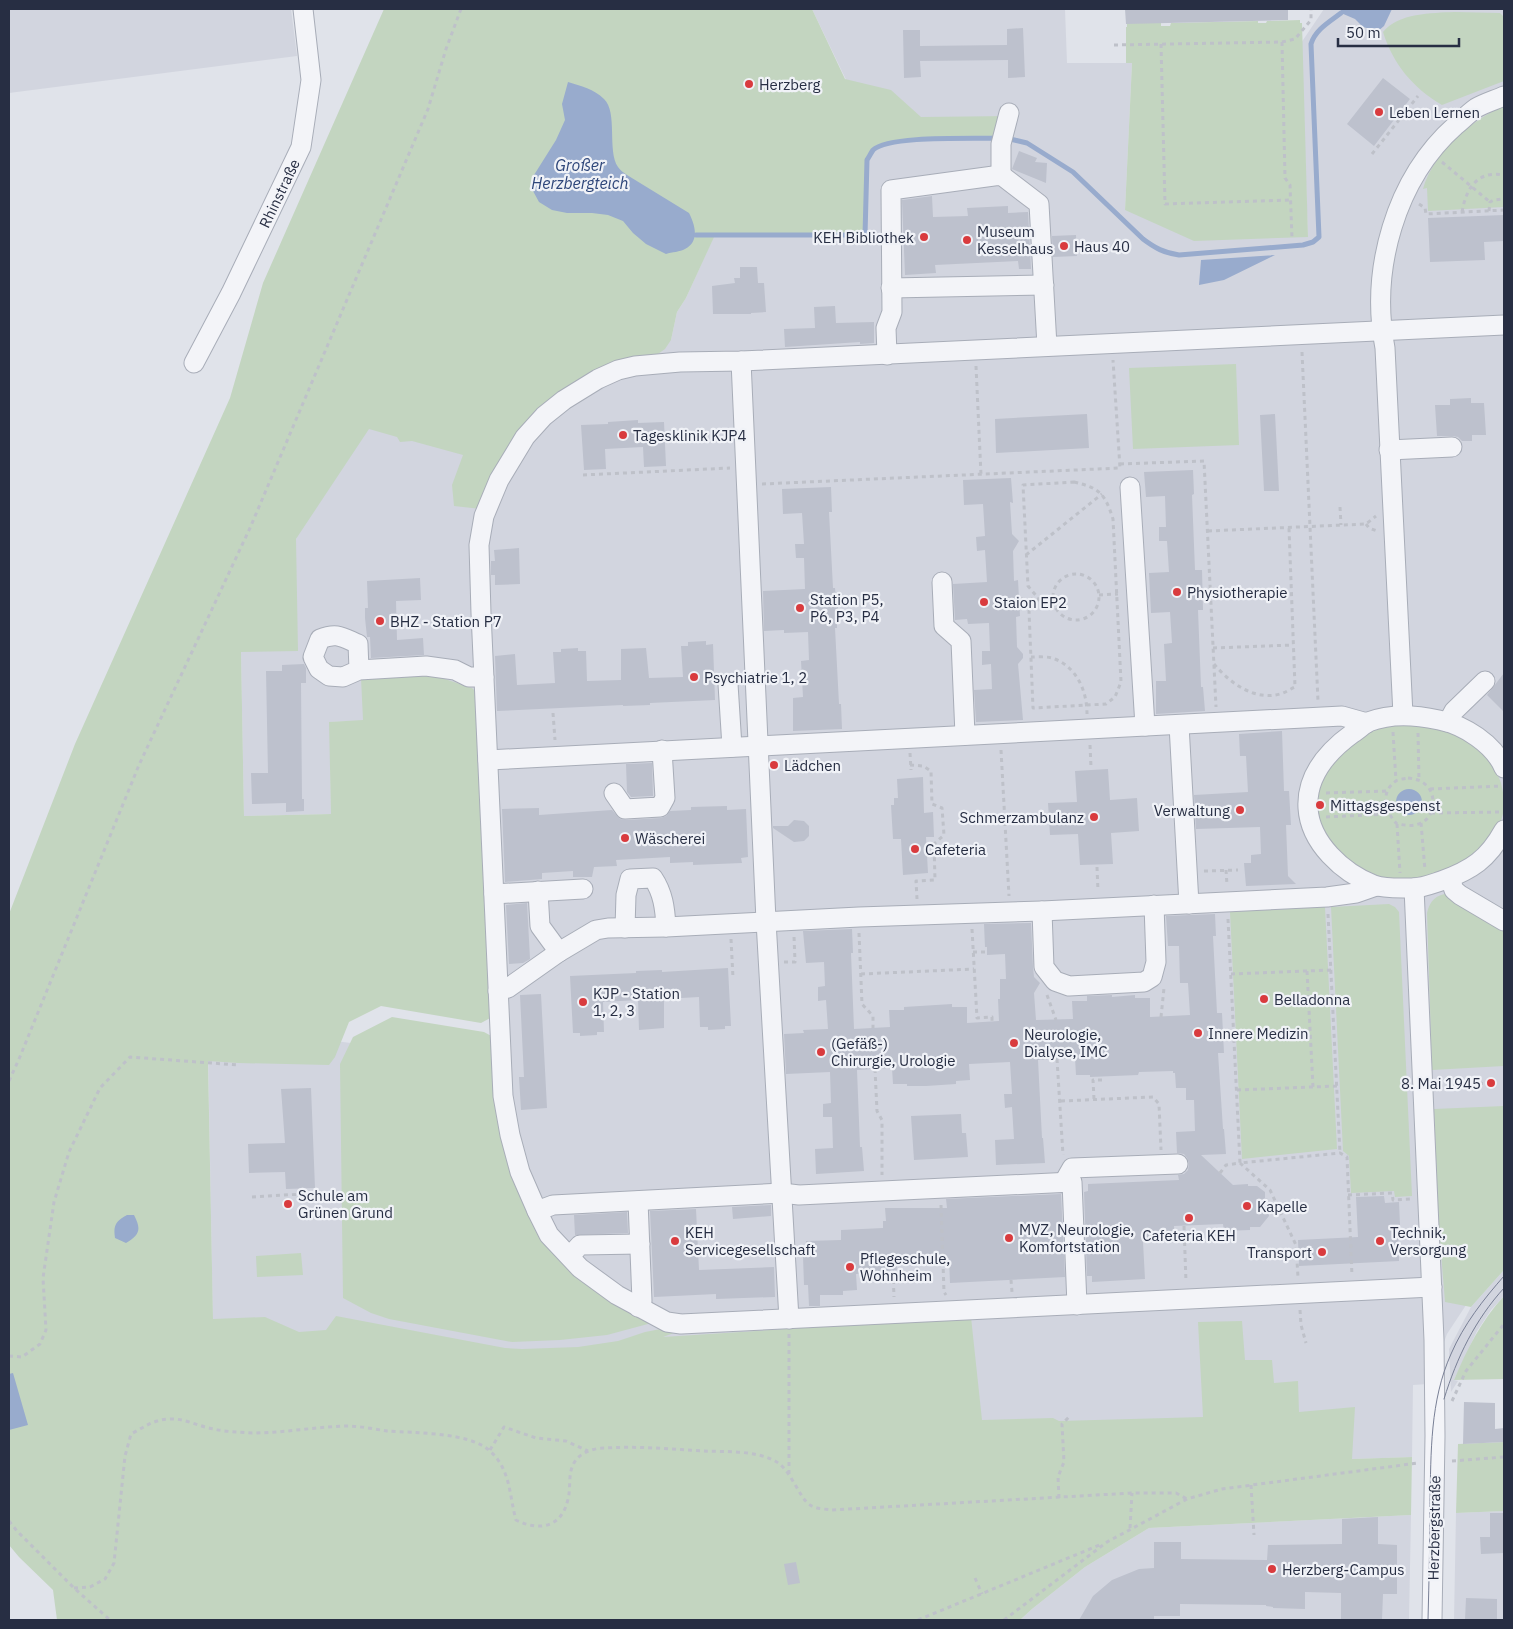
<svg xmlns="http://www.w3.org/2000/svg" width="1513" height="1629" font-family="'IBM Plex Sans',sans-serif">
<rect width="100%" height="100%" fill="#e0e3ea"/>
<path fill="#d2d5df" d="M9,9H291L297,56L9,93Z
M812,9H1065L1067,63H1132L1125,210L1308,237L1301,43L1324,9H1504V1262L1472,1296L1447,1334L1428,1384L1413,1385L1412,1457L1352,1459L214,1380L207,994L262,1032L383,1047L596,1289L512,1178L479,717L330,722L331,814L244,816L241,652L296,539L350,358L671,340L677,312L686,298L715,234L863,115Z
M1504,1270V1296L1491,1310L1477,1331L1454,1380L1458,1381L1451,1392L1449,1349L1471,1307Z
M1504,1511V1620H1454L1456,1513Z
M1411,1515L1409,1620H1020L1032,1609L1085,1567L1149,1528Z"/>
<path fill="#c3d5c0" d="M384,9H812L845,79L891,90L921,117L1011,116L1012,139L1004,138L907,140L885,144L874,150L867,160L865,235H715L686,298L677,312L671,340L665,349L655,356L567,394L481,509L454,506L452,485L463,455L412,441L400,442L397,437L369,429L296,539L298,651L241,652L244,816L331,814L329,722L363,720L361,678L433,675L472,688L478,694L494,1016L481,1023L381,1006L349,1022L335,1057L329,1065L238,1063L208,1061L213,1319L265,1317L299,1332L326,1330L336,1316L505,1348L522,1349L578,1347L618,1341L645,1332L666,1328H687L663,1337L971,1317L982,1420L1053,1418L1059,1421L1203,1417L1198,1322L1242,1321L1245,1360H1272L1274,1383L1298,1381L1299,1412L1355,1407L1352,1459L1412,1457L1411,1515L1149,1528L1085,1567L1032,1609L1020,1620H57L53,1590L19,1557L9,1545V914L75,744L230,398L263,283Z
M1454,12L1500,13L1504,17V81L1442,105C1413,88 1393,64 1383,32C1398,13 1432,13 1454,12Z
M1300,20V23H1302L1308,237L1194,241L1125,210L1132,63H1126V27H1127V23H1161V26H1170L1171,23L1258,21V23H1266L1267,21Z
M1504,106V207L1428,211L1427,188L1423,189C1433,153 1471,120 1504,106Z
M1236,364L1239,445L1133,449L1129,368Z
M1406,725L1423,726L1445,730L1465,739L1484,753L1495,768L1501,783L1504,797V810L1499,828L1465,865L1413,880L1394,879L1377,876L1363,869L1334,851L1316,822L1319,779L1354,739L1372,731L1390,726Z
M1449,893L1504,930V1066L1432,1070L1427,913C1430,900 1436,895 1449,893Z
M1389,904L1395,907L1399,912L1412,1196L1395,1197L1394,1191L1351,1193L1349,1156L1343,1151L1331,907Z
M1325,907L1337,1149L1242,1159L1230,912Z
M392,1017L484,1032L495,1038L531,1217L659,1321L607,1335L560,1340L512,1342L389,1319L371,1313L343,1298L340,1064L353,1037Z
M1504,1106V1270L1471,1307L1445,1302L1439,1228L1434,1109Z
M301,1253L303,1275L257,1277L256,1256Z
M1504,1296V1379L1454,1380C1467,1349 1481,1321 1504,1296Z
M1504,1442V1511L1456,1513L1458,1444Z"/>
<path fill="#98abcd" d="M1341,9H1392L1384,26L1378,31L1363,27L1355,19L1341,13Z
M568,82C581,86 594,89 604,99C618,112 607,151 618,167C620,170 624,173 627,175L689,213C695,225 700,241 685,249C680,252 672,252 666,254L646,244L633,233L623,221L608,215L592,213H567L552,210L539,202L533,191L534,175L556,140L565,120L562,104Z
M1275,255L1224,280L1199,285L1201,260Z
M1396 802a13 13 0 1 1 26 0a13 13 0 1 1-26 0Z
M127,1215H134C142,1230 139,1235 126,1243L115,1238C113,1225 116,1221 127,1215Z
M13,1373L28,1425L9,1430V1374Z"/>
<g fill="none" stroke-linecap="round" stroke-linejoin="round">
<path stroke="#98abcd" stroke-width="5" d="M1006,138L1027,143L1073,172L1143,239C1155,248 1164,253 1179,255L1303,245L1313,242L1319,237L1311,44C1315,30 1329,22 1341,13
M696,235H865L867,160C869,157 871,153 873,150C889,135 974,139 998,138"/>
</g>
<path fill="#bdc1cd" d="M1125,9H1288V20L1126,24Z
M1023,28L1025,77L1008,78V60L920,61L921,77L904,78L903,30H920V46L1007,45V29Z
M1383,78L1410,99L1374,146L1347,124Z
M1019,151L1037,158L1035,162L1047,163L1046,183L1012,169Z
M932,196L933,217L968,216L967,208L1008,206V213L1028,212L1031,269H1019L1018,261L935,265L936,273L905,275L902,200Z
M1504,215V241L1484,242L1485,260L1430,262L1428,218Z
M1076,235L1077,256L1053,257L1052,236Z
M740,267H757L758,283H764L766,312L751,313V314H713L712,286L735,283L734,278H740Z
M835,306L836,323L874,322V343L860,344V342L785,347L784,329L815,328L814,307Z
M1471,398V403H1484L1486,435H1472V441H1462L1458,437L1452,436H1437L1435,405H1450V399Z
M1087,414L1089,448L996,453L995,419Z
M1275,414L1279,491H1264L1260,415Z
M638,420V423L664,422L666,466L644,467L643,447L605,449L606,469L584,470L581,425L608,424V422Z
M1193,470L1194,494L1192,495L1195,570H1202L1203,610H1198L1201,687H1203L1205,711L1156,714V681H1166L1164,644L1172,643L1170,612L1151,613L1149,573L1169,572L1167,541H1159V527H1166L1165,496L1146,497L1144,472Z
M1011,478L1013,503L1010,502L1012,534L1019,541L1013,551L1014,581L1018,580L1020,616L1016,617L1017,647L1023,654V658L1018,664L1023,720L976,722L974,690L992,689L991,664L982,665V651H990L989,623L968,624L967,619L955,620L953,584L987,582L985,550L977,551L976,537L985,536L983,504L964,505L963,480Z
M831,487L832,512H829L833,588H835L836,598H838V617H837V628H835L839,704H841L842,729L793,731V698L803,697L801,661L809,660L808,632L784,633V630L764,631L763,591L805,589L804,558H796L795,544H804L802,513L783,514L782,489Z
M519,548L520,584L495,585V575H491V561H495L494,550Z
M420,578L421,600L396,601L397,640L423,638L424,655L371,658L370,637H367L365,618V608H368L367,581Z
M706,641V645L713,644L715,700L650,703V705L623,706V705L497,711L495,656L515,654L517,685L555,683L553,652H561V649L578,648V651H586L587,681L621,680V649L646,648L649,678L683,677L681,646H688V642Z
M304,664L306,668V683H301L302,799H304V811L286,812V803L252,804L251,773H268L266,671H282V665Z
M1504,673V712L1487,695Z
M1282,731L1284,791H1289L1291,825H1286L1288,876L1296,884L1246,886L1244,863H1251V855L1261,854L1260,827L1196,829L1194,795L1248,792L1246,756H1240L1239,734Z
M652,763L653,796L631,797L627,792L626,764Z
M1108,769L1110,800L1137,798L1139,831L1111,833L1113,864L1080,865L1078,834L1050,835L1048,803L1077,802L1075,771Z
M923,777L924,813L933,812L934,837H926L928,873L903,875L901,839H893L891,805H894V798H898L897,779Z
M727,806V810L746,809L748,857L741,858L742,863L693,865V862L670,863V857L616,860L617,866L594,867L592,877H573V871L542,873V879L505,882L502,809L539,808V815L612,810L620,819L626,820L661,818L666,816L670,811L691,810V807Z
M794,820L804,821L809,826V836L804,841L794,842L773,828V826H788Z
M527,903L530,959L523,963L509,964L506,905Z
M1215,914L1216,936H1213L1217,1013H1222L1224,1053H1218L1223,1129H1224L1226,1154L1201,1155L1233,1185L1248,1184V1186H1257L1265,1192V1198L1268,1199L1269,1216L1260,1227H1250V1230L1224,1231L1223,1224L1174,1226L1175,1241L1143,1242L1145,1279L1092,1282V1276H1087L1084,1192L1088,1191V1184L1179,1180L1178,1175L1184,1174L1188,1170L1189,1163L1187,1158L1184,1154L1177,1153L1176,1132L1195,1131L1194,1100H1186V1088H1176L1175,1073H1173V1071L1139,1072L1138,1075L1090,1077V1075H1076L1075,1058L1038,1060L1042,1138H1043L1045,1163L996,1165L995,1140L1014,1139L1012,1107L1005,1108L1004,1094H1012L1010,1062L969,1064L970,1080L956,1081V1084L926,1086H907V1084H893L892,1068L857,1070L860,1147H862L864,1171L816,1174L815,1149L833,1148L832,1117H823V1104L831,1103L830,1072L786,1074L784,1034L804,1033L803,1030L828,1029L826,1000L818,1001V987L825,986L824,962L806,963L803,931L852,929L853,953H851L854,1029L890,1027L889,1010H904V1007L952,1004V1007H967V1023L999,1021L998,999H1000V979H1006L1005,954L987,955V947H985L984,924L1031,923L1033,967L1034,977L1040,983L1034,993L1036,1020L1073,1019L1072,1001H1087V996L1112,995V997L1135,995V998H1150V1017L1190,1015L1188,983H1180L1179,946H1168L1166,916Z
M728,968L731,1026H725V1029L708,1030V1027H700L699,997L664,999V1028L639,1030L638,1000L603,1002L604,1032H597V1035L580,1036V1033H573L570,976L636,973V971L662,970V972Z
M541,994L547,1108L521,1110L519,1077H524L520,995Z
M311,1088L315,1188L286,1189L285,1172L249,1173L248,1144L285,1143L281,1089Z
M961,1114L962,1133H966L968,1157L914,1160L911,1116Z
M1061,1194L1065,1277L950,1283L949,1258L912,1259V1262L896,1263L897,1270L856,1274L857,1290L843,1291V1295H820V1306H809L808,1285H804L803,1256H807L806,1241L841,1240V1230L883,1228V1221H886L885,1208H947L946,1199Z
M1384,1196L1385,1203L1399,1202L1400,1225H1398L1399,1261L1299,1266L1298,1240L1358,1237L1356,1197Z
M771,1205V1216L733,1219L732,1207Z
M696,1209L699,1270L774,1267L775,1297L716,1299V1294L654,1297L650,1211Z
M627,1212L628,1233L575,1235L574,1215Z
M1464,1402L1495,1403V1429L1504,1428V1442L1463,1444Z
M1490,1513H1504V1553L1481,1554L1480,1537H1490Z
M1378,1517V1544L1397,1545V1594H1383L1382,1620H1341V1593L1305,1592V1609L1273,1608V1607L1266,1606V1605L1180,1604V1616H1154V1620H1079L1093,1596L1112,1580L1139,1569L1154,1568V1542H1181V1559L1267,1560L1268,1545L1342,1544V1519Z
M796,1562L800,1583L788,1585L784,1564Z
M1466,1598L1497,1599V1620H1465Z"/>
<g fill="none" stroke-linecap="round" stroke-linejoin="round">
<g stroke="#a8adb8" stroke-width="21">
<g id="minor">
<path d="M1001,175V144L1009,113"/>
<path d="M891,288L1044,285"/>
<path d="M887,355L886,328L892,312L891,190L1001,175L1039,204L1047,346"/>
<path d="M741,361L766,921L789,1319"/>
<path id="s1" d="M194,363L231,293L301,147L311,80L303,9"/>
<path d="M1389,450L1452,447"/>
<path d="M1130,487L1145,726"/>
<path d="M942,582L944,626L961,641L965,735"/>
<path d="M359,670L358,644C342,637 337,632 320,639L313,657L319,669L329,676L343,677L359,670L426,666L455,670L469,677H484"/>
<path d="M728,684L732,747"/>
<path d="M1403,715L1385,348C1370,270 1395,179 1456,125C1462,120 1469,113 1476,108C1485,103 1495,100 1504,96"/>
<path d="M1448,722L1454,711L1485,681"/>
<path d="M1179,725L1189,904"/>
<path d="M488,760L1342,716L1367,723"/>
<path d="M1504,768C1494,744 1464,725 1439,720C1415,715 1392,713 1368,722C1363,725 1358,730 1353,733C1328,751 1306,775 1308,808C1310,843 1343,873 1374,885C1385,889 1401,888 1412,888C1422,888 1432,884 1441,881C1472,870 1488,859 1504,830"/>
<path d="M614,793L625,809L660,807L665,798L662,750"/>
<path d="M1450,878L1454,890L1460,895L1504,921"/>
<path d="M1414,888L1434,1340L1435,1436L1432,1620"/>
<path d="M538,891L540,926L559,952"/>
<path d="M494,894L583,889"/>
<path d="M1042,911L1044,967L1055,981L1069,986L1144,982L1152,977L1156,962L1154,905"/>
<path d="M625,928L626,895L630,879L653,878C663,893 665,908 666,927"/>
<path d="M498,991L508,988L559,952L596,930L608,928L666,927L859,917L1042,911L1327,897L1356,893L1376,886"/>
<path d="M1064,1182L1072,1168L1178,1164"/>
<path d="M638,1201L642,1301L638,1307"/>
<path d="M537,1211L553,1205L782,1193L799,1195L1072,1182L1077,1305"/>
<path d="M570,1256L580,1245L640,1244"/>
<path d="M1432,1287L681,1324L667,1322L617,1295L580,1268L549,1235L537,1211L520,1172L510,1135L503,1096L481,613L479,545L484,516L499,480L525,437L544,416L564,400L598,379L618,370L635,366L680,362L741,361L1504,325"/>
</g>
</g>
<path stroke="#bec1c9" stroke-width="3" stroke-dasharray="4 4" stroke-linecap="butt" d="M1282,42L1295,39L1311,20V9
M1161,44L1165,204L1291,200
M1114,45L1282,42L1285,178L1290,185L1292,238
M1372,154L1418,96
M1442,162L1490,202
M1419,204L1425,208L1426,214L1504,210
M1489,211L1490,202L1494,200L1504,199
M1462,212C1466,189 1477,170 1504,175
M1302,352L1318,701
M976,366L981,475
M1120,464L1204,461L1216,707
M583,475L730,468
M1074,482C1100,488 1105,494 1113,519L1121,682L1115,697L1106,704L1033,708L1029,611L1039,599L1028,586L1023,485Z
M762,484L1120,468L1113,360
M1340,507L1341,525
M1366,524L1369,528L1377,531
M1208,531L1366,524L1376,516
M1026,555L1102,494
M1053 597a23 23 0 1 1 46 0a23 23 0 1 1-46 0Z
M1099,595L1118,594
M1021,599H1053
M1213,648L1293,645
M1031,657C1038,657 1048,656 1055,659C1077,668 1087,691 1087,714
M1214,664C1230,683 1254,701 1280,694C1285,693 1290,689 1295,687L1289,528
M553,713L555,740
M1393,732L1396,781
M1418,733L1419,780
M1090,745L1091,767
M1001,750L1009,896
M910,753L911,770
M910,765L923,766L931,771L932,804L942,808L944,835L934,844L935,880L916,881L917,899
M1408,778C1415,779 1421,780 1426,785C1437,795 1435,817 1421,823C1413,827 1405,825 1397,824C1386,813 1379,792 1396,781C1399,779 1404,779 1408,778Z
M1430,789L1501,786
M1326,793L1388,791
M1431,813L1503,812
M1326,817L1388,814
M1421,823L1425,870
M1397,824L1400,873
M1097,867L1098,891
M1226,870L1227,885
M1204,871L1238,870
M1328,914L1340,1153
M1228,919L1240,1163L1340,1153L1347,1157L1352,1276
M972,929L977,1018L992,1017V1022
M859,933L862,1004L873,1016V1028
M731,939L733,978
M973,952H987
M784,962H795L794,936
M1307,971L1313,1087
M861,974L974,969
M1231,974L1331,970
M1047,995L1056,1020
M1161,1017L1164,988
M1057,1059L1063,1155
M875,1069L877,1111L882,1120V1175
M9,1081L19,1059L139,765L250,528L428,109L446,49L461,9
M1439,1086L1491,1083
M1237,1090L1337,1086
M1094,1099L1093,1080H1103V1077
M1061,1101L1153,1097L1159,1104L1161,1150
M1220,1173L1226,1165L1240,1163L1270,1190L1296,1245L1298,1277
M1348,1195L1392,1193L1393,1200L1412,1199
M252,1197L336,1192
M941,1205L944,1292L946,1295
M1184,1226L1186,1282
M893,1272L894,1297
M1011,1280L1012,1292
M1300,1310L1301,1325L1306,1343
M789,1334V1475
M9,1356L22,1357L40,1344L46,1330L43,1278L54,1202L69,1152L100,1088L130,1057L238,1065
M1452,1401L1466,1371L1504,1324
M490,1450L504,1427L536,1438L566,1441L588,1451
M1452,1461L1504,1457
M1251,1485L1254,1535
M1059,1498L1058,1477L1064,1462L1062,1424L1070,1416
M9,1521L17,1531L74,1588L110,1620
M1130,1528L1132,1493
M975,1578L982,1594
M74,1588L90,1587L105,1579L114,1563L125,1456L131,1434C144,1427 155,1419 170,1419C184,1418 200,1427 214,1429C226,1432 239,1432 252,1433C283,1433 314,1427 346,1426C360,1426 374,1429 387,1431C414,1433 470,1432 490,1451C511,1470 509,1495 516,1520C540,1532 562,1527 568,1499C571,1488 568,1475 573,1465C578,1453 593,1448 605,1448C638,1446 671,1449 704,1451C726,1452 754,1450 775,1461C791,1469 799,1498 810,1505C816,1509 825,1509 832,1510L1132,1493H1176L1187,1499
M918,1620L1102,1544
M1004,1620L1107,1542L1187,1499L1222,1489L1418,1463"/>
<use href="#minor" stroke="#f3f4f8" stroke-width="19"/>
<path stroke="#787f95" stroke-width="1" d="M1444,1399C1457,1357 1475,1320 1504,1288
M1428,1620C1429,1581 1430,1542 1430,1503C1431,1452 1430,1401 1451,1354C1464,1324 1483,1300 1504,1276"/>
</g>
<g fill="#d93b3e" stroke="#f0f2f7" stroke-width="2">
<circle cx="749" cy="84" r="5"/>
<circle cx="1379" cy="112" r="5"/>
<circle cx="924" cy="237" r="5"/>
<circle cx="967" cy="240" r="5"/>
<circle cx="1064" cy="246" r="5"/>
<circle cx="623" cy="435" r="5"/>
<circle cx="1177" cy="592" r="5"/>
<circle cx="984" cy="602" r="5"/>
<circle cx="800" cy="608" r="5"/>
<circle cx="380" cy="621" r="5"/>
<circle cx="694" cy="677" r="5"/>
<circle cx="774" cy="765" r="5"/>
<circle cx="1320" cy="805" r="5"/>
<circle cx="1240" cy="810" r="5"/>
<circle cx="1094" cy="817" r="5"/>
<circle cx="625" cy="838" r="5"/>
<circle cx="915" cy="849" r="5"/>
<circle cx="1264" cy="999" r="5"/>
<circle cx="583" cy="1002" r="5"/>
<circle cx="1198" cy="1033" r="5"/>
<circle cx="1014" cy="1043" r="5"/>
<circle cx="821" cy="1052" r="5"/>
<circle cx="1491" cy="1083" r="5"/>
<circle cx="288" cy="1204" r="5"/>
<circle cx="1247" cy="1206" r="5"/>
<circle cx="1189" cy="1218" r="5"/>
<circle cx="1009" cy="1238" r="5"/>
<circle cx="675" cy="1241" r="5"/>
<circle cx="1380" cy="1241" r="5"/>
<circle cx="1322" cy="1252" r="5"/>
<circle cx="850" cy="1267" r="5"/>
<circle cx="1272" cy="1569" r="5"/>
</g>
<g text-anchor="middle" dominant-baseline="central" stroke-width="4.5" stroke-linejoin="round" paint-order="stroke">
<g font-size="15" fill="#272e43" stroke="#f0f2f7" text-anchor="start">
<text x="759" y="84">Herzberg</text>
<text x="1389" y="112">Leben Lernen</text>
<text x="977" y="231">Museum<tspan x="977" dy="17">Kesselhaus</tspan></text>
<text x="914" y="237" text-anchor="end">KEH Bibliothek</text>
<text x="1074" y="246">Haus 40</text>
<text x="633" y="435">Tagesklinik KJP4</text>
<text x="1187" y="592">Physiotherapie</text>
<text x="810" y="599">Station P5,<tspan x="810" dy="17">P6, P3, P4</tspan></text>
<text x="994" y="602">Staion EP2</text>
<text x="390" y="621">BHZ - Station P7</text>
<text x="704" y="677">Psychiatrie 1, 2</text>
<text x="784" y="765">Lädchen</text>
<text x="1330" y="805">Mittagsgespenst</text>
<text x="1230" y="810" text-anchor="end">Verwaltung</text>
<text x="1084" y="817" text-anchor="end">Schmerzambulanz</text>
<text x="635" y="838">Wäscherei</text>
<text x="925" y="849">Cafeteria</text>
<text x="593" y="993">KJP - Station<tspan x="593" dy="17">1, 2, 3</tspan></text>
<text x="1274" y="999">Belladonna</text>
<text x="1208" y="1033">Innere Medizin</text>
<text x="1024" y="1034">Neurologie,<tspan x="1024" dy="17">Dialyse, IMC</tspan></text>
<text x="831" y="1043">(Gefäß-)<tspan x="831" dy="17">Chirurgie, Urologie</tspan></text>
<text x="1481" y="1083" text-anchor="end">8. Mai 1945</text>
<text x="298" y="1195">Schule am<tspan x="298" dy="17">Grünen Grund</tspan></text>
<text x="1257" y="1206">Kapelle</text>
<text x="1019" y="1229">MVZ, Neurologie,<tspan x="1019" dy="17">Komfortstation</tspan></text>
<text x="685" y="1232">KEH<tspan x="685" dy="17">Servicegesellschaft</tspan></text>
<text x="1390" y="1232">Technik,<tspan x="1390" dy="17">Versorgung</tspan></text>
<text x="1189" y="1235" text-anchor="middle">Cafeteria KEH</text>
<text x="1312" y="1252" text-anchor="end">Transport</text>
<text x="860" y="1258">Pflegeschule,<tspan x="860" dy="17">Wohnheim</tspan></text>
<text x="1282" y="1569">Herzberg-Campus</text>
</g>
<g font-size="15" fill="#272e43" stroke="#f0f2f7">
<text stroke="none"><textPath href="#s1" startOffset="190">Rhinstraße</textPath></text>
<text transform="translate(1434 1528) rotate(-89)">Herzbergstraße</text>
</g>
<g font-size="16" font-style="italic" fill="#2e467a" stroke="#f0f2f7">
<text x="580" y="165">Großer<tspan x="580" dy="18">Herzbergteich</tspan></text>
</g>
</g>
<rect width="1513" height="1629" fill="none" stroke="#272e43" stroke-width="20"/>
<path d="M1338 38v8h121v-8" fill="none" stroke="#272e43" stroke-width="2.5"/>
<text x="1346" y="38" font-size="15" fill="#272e43" stroke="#f0f2f7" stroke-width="4" paint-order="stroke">50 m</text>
</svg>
